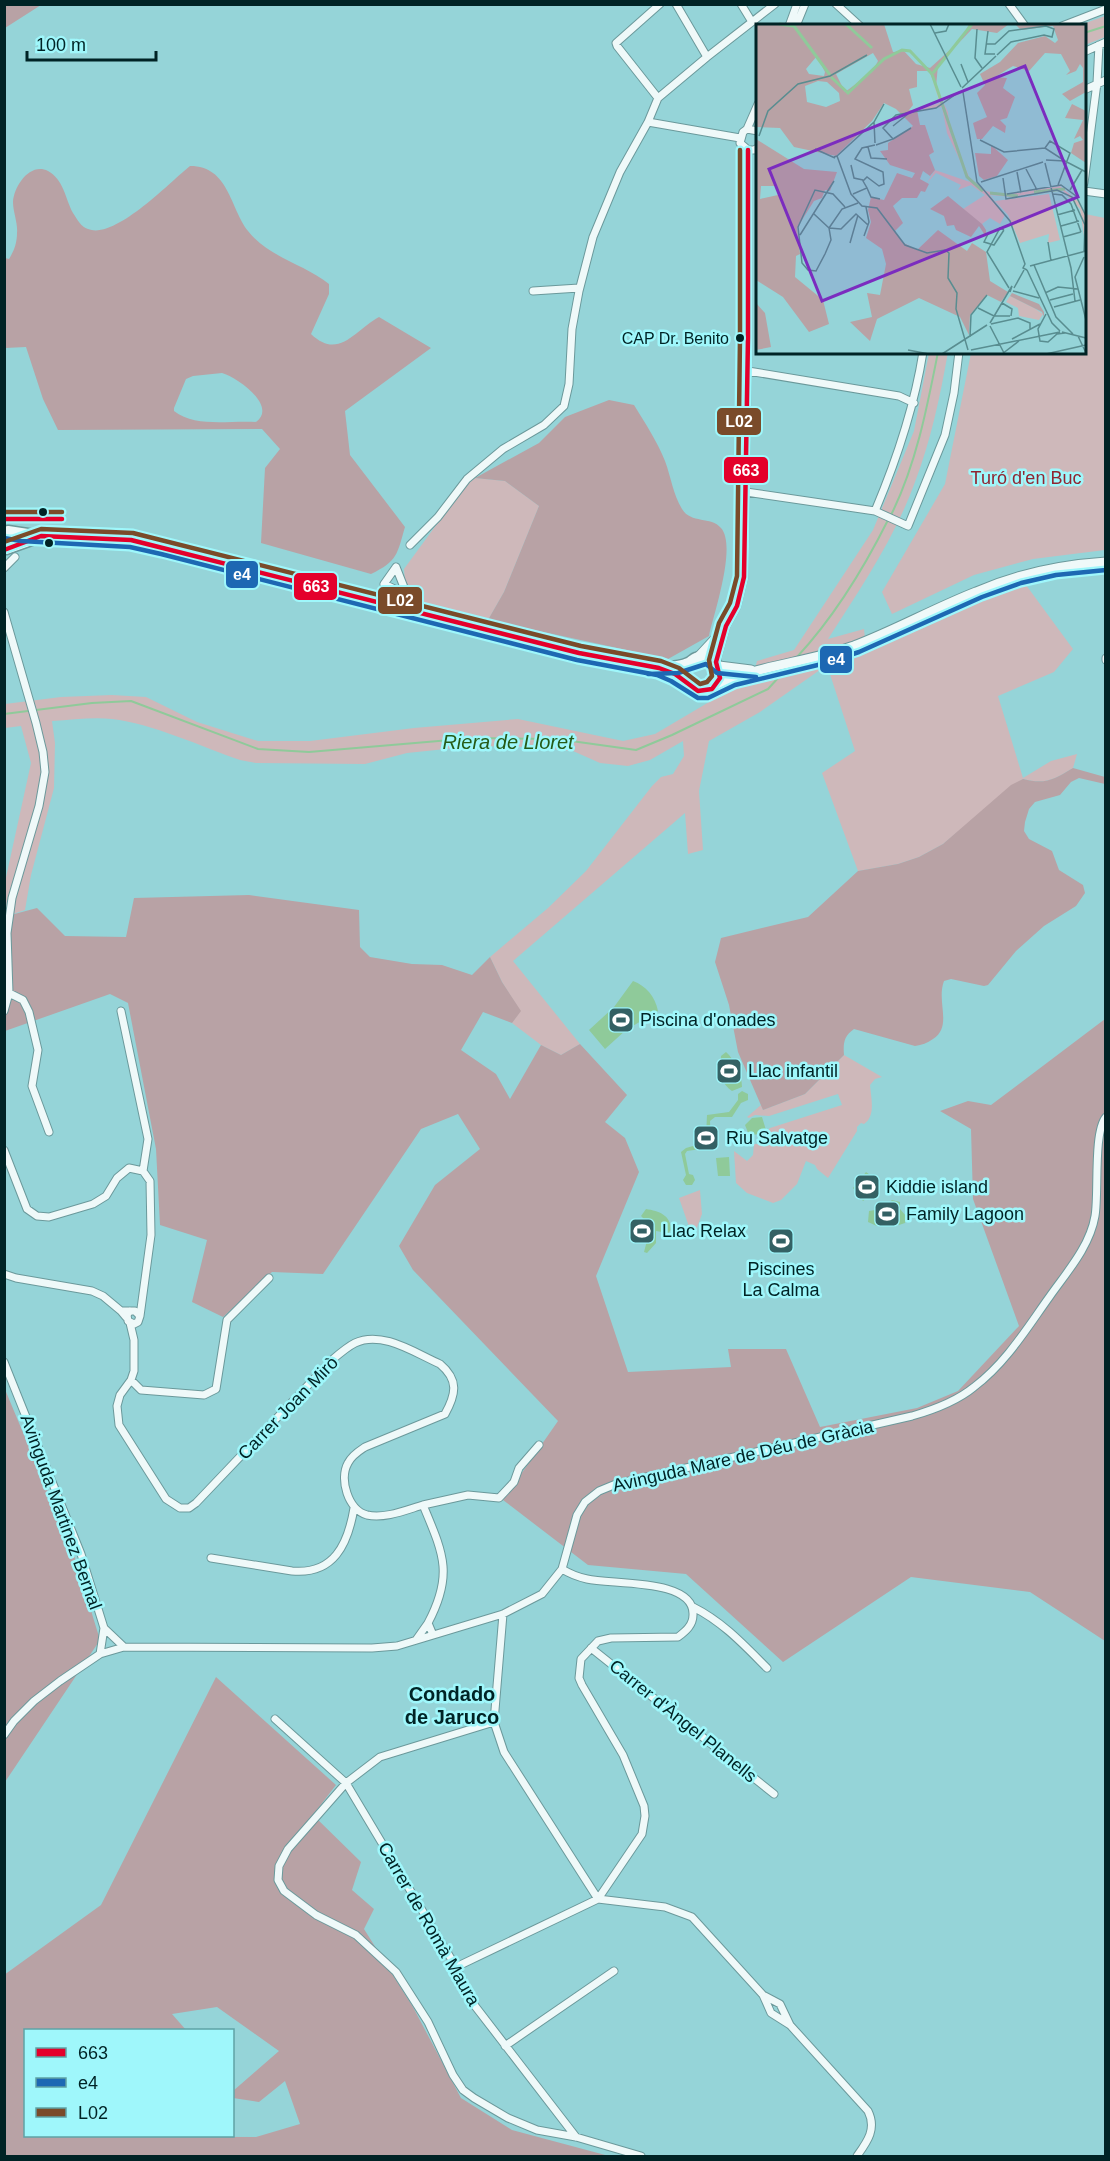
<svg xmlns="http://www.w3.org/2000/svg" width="1110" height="2161" font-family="Arial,sans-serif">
<rect width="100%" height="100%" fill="#95d4d8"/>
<path fill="#ceb8ba" d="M1105,16V37L1085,45L1084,26L1080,25Z
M1085,214L1105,218V550L1033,559L974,575L892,614L882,592L945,484L971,353L1084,352Z
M948,352C940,397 931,440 915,482C895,538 860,589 828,639L864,629L866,649L1002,590L1026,585L1073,649L1054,672L998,696L1023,778L1051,761L1077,754L1073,768C1055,779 1045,785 1023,779L943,844L919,857L898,864L858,871L822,773L855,751L827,665L760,712L709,741L699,791L703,850L688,854L685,813L513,961L580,1044L561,1055L541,1045L512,1023L520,1011L502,982L490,957L548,908L586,871L652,786L661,777L673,774L684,756L683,741L650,760L628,766L600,763L573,751L511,746L465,747L407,753L365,764L256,763L240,760C202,747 151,723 112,719C92,717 72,720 52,721L55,743L54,788L31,875L25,910L7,916L5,882L31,763L21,726L5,728V704L61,697L112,695L146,697L197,722L258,741H310L414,728L518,719L623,741L655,734L753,676L757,661L794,650L873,530L914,431L929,353Z
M475,478L505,481L539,506L504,592L488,620L417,604L405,582L404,569L464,487Z
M844,1055L882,1077L875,1079L870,1085C871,1098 876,1116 864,1124L861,1123L857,1127V1131L828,1178L817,1169L815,1165L806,1161L797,1184L781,1200L773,1203L747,1193L736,1183L734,1151L747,1161L753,1155L754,1144H760L763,1135L770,1128L842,1105L838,1094L769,1116L755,1115L749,1118L747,1117L761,1105L763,1110L805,1094Z
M700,1190L702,1214L693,1238L679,1198Z"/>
<path fill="#b8a2a5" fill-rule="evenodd" d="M5,4H41V5L5,28Z
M190,166C229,166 230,208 248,231C268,257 304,264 329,284V294L311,334C339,361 356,329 379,317L431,348L345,411L350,455L405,527C397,554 398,561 371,574L261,543L265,468L280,449L262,429L58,430L43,399L26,347L5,348V258L9,259C14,251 17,243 17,233C18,223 13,212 13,202C14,186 30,162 48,171C64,180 65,198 73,213C77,219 81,227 88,229C115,240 170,182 190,166ZM222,373C237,377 278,406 256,422C230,420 196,428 174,411V408L186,379L193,376Z
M609,400L634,405C645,423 657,441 665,461C671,477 673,494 682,509C691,524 711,516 721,528C737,546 714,613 709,636L668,659L488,620L504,592L539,506L505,481L475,478L539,443L565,417Z
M1073,768L1105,777V784L1079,778L1071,782L1060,795L1035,802L1029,809L1025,822L1024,831L1029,839L1052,851L1059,870L1083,885L1085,893L1076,906L1044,926L1016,951L988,985L984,986L951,979L944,981C936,1002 953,1026 933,1039C927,1043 922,1045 915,1046L854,1029C844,1036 843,1043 844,1055L805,1094L763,1110L738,1052L729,1005L715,962L721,938L808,917L858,871L898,864L919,857L943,844L1011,785L1023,779C1045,785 1055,779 1073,768Z
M249,895L359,910L360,947L370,957L412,964L442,965L472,975L490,957L502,982L521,1011L512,1023L483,1012L461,1050L496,1074L510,1099L541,1045L561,1055L580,1044L627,1095L605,1122L625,1138L639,1172L596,1276L628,1372L731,1367L728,1349H786L820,1427L917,1408L958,1391L1019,1326L973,1199L971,1129L940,1111L968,1101L991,1105L1105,1019V1641L1030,1592L911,1577L783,1662L686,1574L588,1565L503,1500L558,1421L413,1270L399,1246L435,1185L480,1149L458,1114L421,1129L323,1274L272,1272L223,1317L192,1302L207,1240L160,1225L156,1149L128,1003L110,994L5,1031V924L7,916L37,908L65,936L126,937L134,898Z
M4,1387L74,1555L100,1640L5,1782Z
M216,1677L336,1785L313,1815L361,1862L352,1890L374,1909L364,1929L413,2007L461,2098L512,2130L609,2156H5L4,1975L101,1905ZM217,2007L279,2051L233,2091V2098L259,2102L285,2081L300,2124L256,2137L26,2136V2030H186L172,2014Z"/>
<path fill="#8fca9a" d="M633,981C646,986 655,996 658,1011L626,1030L605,1049L589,1030L614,1007Z
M726,1052C735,1060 742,1075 742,1087L732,1091C719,1082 720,1070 721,1056Z
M742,1091L748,1094V1100L741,1103L732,1117H715L710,1121L711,1145L708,1148L687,1151L685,1154L689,1174L693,1175L695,1180L692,1185H686L683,1180L686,1175L681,1152L686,1148L700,1144L701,1140L706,1137L707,1115L729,1112L738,1100V1094Z
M762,1117L766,1130L763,1134L749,1135L745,1125L752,1118Z
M729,1157L730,1176H718L716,1158Z
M866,1172L877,1180L879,1189L863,1201L853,1188Z
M892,1200L900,1202V1209L906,1216L905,1223L899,1225L894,1221L877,1226L868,1222L869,1211L881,1209Z
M646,1209C659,1211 671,1215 671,1230L668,1233L656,1231V1243L647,1253L644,1252L649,1233L648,1231L634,1241L630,1239V1236L636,1231L633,1226L635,1223L645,1224L646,1221L641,1216Z"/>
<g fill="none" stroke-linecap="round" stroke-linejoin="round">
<path stroke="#8fca9a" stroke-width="2" d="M1084,33L1106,26
M891,515C916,465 927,408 938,352
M797,657C835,616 863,570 888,520
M4,714L92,703L131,701L258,749L309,752L474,738L557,739L636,750L672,735L768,689L789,666"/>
<g stroke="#6b999b" stroke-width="9">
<path id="street" d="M676,4L707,57
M741,4L752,22
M836,4L860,26
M1009,4L1025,26
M789,26L797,4
M796,26L805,4
M1062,26L1106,9
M1084,52L1106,42
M1084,90L1106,80
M658,98L617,46L616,43L660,4
M648,122L740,138
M747,129L758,104
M748,150L740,143L743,132L747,129L758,131
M748,150H754L758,148
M1084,183L1097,83L1099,45
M1084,191L1106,194
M533,291L579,288
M748,371L899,396L914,403
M746,492L875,511L908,526L945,435L954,393L959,352
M875,511C897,459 914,409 923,352
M410,545L438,517L467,479L503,449L544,425L564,406L569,384L572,329L579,291L593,237L620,172L648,122L658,98L707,57L775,4
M396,567L384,584L407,595
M396,567L413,610
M4,568L15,557
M4,612L36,723L43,752L45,772L39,806L12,898L7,933L9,993L4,1011
M697,657L724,628
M1106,658V660
M716,662L726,626L737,606L744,577L748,337V150
M9,993L23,1000L29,1012L38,1050L32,1086L49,1132
M121,1011L148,1139L143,1171
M4,1150L27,1209L37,1216L49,1217L93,1204L106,1196L117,1178L129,1168L143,1171L150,1181L151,1235L140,1316
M4,1274L16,1278L92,1291L103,1296L121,1311
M126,1317L121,1311H135L140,1316L138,1322L134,1324L128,1321L127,1315L130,1311
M130,1323L134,1340V1371L131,1380L120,1395L117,1406L119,1425L166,1499L180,1508H189L196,1503L332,1360C339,1354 347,1347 355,1343C382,1330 415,1353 440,1364C459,1380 456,1394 445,1414L365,1447C359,1451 352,1455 348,1463C339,1479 348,1510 367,1515C385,1519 406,1510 423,1505C443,1553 454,1574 428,1623
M4,1362L81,1554L104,1628
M131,1380L141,1390L204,1395L216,1389L227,1320L269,1278
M423,1505L468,1495L499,1498L514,1482L519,1468L539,1445
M211,1558L292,1571C334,1575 348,1544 354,1508
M562,1569C570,1574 578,1577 587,1579C612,1585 695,1578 693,1615C693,1625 686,1631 678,1637L611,1638L598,1641L581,1659L579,1678L582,1685L623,1755L644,1806L645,1816L642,1834L598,1899
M693,1607C723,1622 744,1645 767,1668
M503,1614L494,1722L504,1752L598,1899
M416,1640L428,1623L433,1635
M591,1648L774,1794
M100,1654L104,1628L124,1647
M275,1719L346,1783L456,1967L475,2006L576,2137
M494,1722L380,1757L346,1783L288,1849L279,1866L278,1880L284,1891L316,1915L356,1935L396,1972L428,2022L453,2075L463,2090L474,2098L508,2118L537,2130L576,2137L641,2156
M4,1735L14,1721L34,1701L60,1681L100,1654L124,1647L372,1648L397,1646L503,1614L542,1594L562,1569L577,1515L585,1502L599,1491L616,1484L912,1416C933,1410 957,1401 974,1387C1006,1363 1027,1328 1050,1296C1067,1272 1090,1246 1095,1216C1099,1194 1093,1132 1106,1117
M598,1899L665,1907L692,1917L763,1995L771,2013L790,2025L868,2111C877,2129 867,2142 857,2156
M456,1967L598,1899
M763,1995L780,2004L790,2025
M505,2046L614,1971"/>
</g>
<g stroke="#6b999b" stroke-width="11">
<path id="secondary" d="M719,666L751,670
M717,684C761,665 809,662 854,646C896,630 935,608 976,592C1017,574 1061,565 1106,562"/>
</g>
<g stroke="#6b999b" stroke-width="13">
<path id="primary" d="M8,531L41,536L131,540L163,547L579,653L659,668L675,674L698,691H705L712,689L720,678C721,665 711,652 696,658C693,659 691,662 688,663C680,667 668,667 659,668
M6,549L37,538"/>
</g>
<use href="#street" stroke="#eff9f9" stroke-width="7"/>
<use href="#secondary" stroke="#eff9f9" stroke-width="9"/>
<use href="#primary" stroke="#eff9f9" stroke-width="10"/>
<g stroke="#9ff7fb" stroke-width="9">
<path id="bus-1" d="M4,519H62
M4,550L41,536L131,540L579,653L659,668L675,674L698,691L712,689L720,678L716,662L726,626L737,606L744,577L748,337V150"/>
</g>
<g stroke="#9ff7fb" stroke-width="9">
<path id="bus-2" d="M4,538L21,541L130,547L161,554L577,660L657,675L671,681L698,698H708L735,685L826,663L859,652L982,597L1021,583L1056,575L1106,570
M648,674L678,673L706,664L717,673L756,677"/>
</g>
<g stroke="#9ff7fb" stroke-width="9">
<path id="bus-3" d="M4,512H62
M4,542L41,529L133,533L581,646L661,661L679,668L700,684L707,682L712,676L709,660L719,623L730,603L737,576L740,337V150"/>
</g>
<use href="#bus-1" stroke="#e4002b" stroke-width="4.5"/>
<use href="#bus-2" stroke="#1d68b3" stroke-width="4.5"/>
<use href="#bus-3" stroke="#7a4b2a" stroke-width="4.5"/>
</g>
<defs>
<g id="stadium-square" transform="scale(1.35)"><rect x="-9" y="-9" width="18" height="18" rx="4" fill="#346164" stroke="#9ff7fb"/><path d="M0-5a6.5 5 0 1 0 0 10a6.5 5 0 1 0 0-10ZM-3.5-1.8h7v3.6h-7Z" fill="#fff"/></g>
</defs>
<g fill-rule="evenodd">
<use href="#stadium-square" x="621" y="1020"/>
<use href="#stadium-square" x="729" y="1071"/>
<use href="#stadium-square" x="706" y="1138"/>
<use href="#stadium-square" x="867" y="1187"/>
<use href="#stadium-square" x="887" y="1214"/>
<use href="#stadium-square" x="642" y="1231"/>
<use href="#stadium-square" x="781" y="1241"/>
</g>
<g fill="#002325" stroke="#9ff7fb" stroke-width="2">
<circle cx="740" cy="338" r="5"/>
<circle cx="43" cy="512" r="5"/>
<circle cx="49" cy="543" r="5"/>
</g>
<g text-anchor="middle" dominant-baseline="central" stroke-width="5" stroke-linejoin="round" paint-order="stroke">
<g font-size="16" fill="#002325" stroke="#9ff7fb" text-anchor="end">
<text x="729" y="338">CAP Dr. Benito</text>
</g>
<g font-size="18" fill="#902430" stroke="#9ff7fb">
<text x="1026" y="478">Turó d'en Buc</text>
</g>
<g font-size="18" fill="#002325" stroke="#9ff7fb" text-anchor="start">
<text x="640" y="1020">Piscina d'onades</text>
<text x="748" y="1071">Llac infantil</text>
<text x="726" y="1138">Riu Salvatge</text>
<text x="886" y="1187">Kiddie island</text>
<text x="906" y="1214">Family Lagoon</text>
<text x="662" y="1231">Llac Relax</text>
<text x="781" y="1269" text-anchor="middle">Piscines<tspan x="781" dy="21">La Calma</tspan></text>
</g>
<g font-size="18" fill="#002325" stroke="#9ff7fb">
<text transform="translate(288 1408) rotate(-46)">Carrer Joan Mirò</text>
<text transform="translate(743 1456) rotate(-13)">Avinguda Mare de Déu de Gràcia</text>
<text transform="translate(61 1512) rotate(70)">Avinguda Martinez Bernal</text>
<text transform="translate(683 1721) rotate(39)">Carrer d'Àngel Planells</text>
<text transform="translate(429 1924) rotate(60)">Carrer de Romà Maura</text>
</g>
<g font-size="20" font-style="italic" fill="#255b17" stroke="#9ff7fb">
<text x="508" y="742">Riera de Lloret</text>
</g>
<g font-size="20" font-weight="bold" fill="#002325" stroke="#9ff7fb">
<text x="452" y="1694">Condado<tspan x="452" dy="23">de Jaruco</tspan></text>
</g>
</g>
<g transform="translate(756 24)">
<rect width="330" height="330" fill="#95d4d8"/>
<path d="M177,58L192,88L194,108L214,155L230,167L248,171L304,162L324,179L330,194V226L324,185L305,165L256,173L234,171L249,191L244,200L234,194L226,200L230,206L207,185L229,171L215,161L202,166L205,161L180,149L171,159L179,146L214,158L191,109L186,83L161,86L184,79ZM293,170L304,216L292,219L293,210L264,219L252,191L239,177ZM254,272L278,284L287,290L283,296L263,292L262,284L250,278Z" fill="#ceb8ba"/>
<path d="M0,0H128L137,28L148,27L160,40L174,44L205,16L213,0H253L241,9L216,5L182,41L180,63L173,47H161V63L153,65L157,81L153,86H161L164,101H169L178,128L173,131L179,146L174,152L167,147L164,155L173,160L169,168L165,167L161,174H146L137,182L147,199L139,207L146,218L161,226L182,206L211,227L216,219L230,228L234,257L252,268L245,278L231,271L214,291L213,311L204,293L163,274L121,295L114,317L94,298L116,293L111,269L124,271L130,240L126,225L110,214L115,198L112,186L115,173L128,176L141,149L156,154L159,149L134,141L124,127L132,126V119L157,102L140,85L128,79L116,97L80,132L38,123L24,104L0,103ZM117,29L122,37L116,48L89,68L80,50ZM61,32L69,48L68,52L53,50L50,45ZM62,57L71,58L83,69L84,77L70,83L51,78L49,62ZM259,0H330V68L314,77L306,70L327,58V44L324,40L320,47L310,51L314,47L305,30L289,29L273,47L257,42L239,53L251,54L247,64L259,73L251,94L244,96L250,102L249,109L237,102L226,115H221L217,99L231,93L221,69L229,61L224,50L244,38L262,19L289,12L299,19L302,16L297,2L265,6ZM316,80L330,87V139L315,129L318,119L327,116L324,112L318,115L327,96L309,94ZM0,115L48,145L81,148L74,167L69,166L66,174L58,177L41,204L44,230L40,232L39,253L67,276L73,300L53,308L27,273L0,256ZM5,162H20L22,171L4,175ZM235,121L252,136L241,152L228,156L223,152L219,129L235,130ZM192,172L226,200L230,206V213L223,202L215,213L200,206L198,201L191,202L188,192L174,185ZM256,269L283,280L288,288V293L286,288L254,272ZM0,279L9,289L15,323L0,326Z" fill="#b8a2a5" fill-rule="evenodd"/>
<path fill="none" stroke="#8fca9a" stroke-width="3" d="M23,0L38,2L74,51M90,0L116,24M177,49L216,0M176,50L211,153L227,167M75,53L92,69L128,35L146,26L154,27L176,50M278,168L309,165M234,169L262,172"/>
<path fill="none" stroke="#598d90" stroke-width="1.5" d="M174,0L205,63M221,5L219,34L226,44M232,7L229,30H239M179,9L190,7L193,0M231,20H239L253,7L290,2L298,5L296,13L288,11L255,18L241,31M205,40L212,58M206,64L240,32M207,68L221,158L254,197L269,240L267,244L271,246M118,98L119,119M137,102L152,90M3,112L12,87L42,60L74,52L111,31M137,115L155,104M224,116L248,128L289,124L309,137M120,121L137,115L127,104L140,91L180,84L203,68M112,123L115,134L131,135M289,124L294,117L314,129L302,161M59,125L79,134M81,132L118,98L128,80M78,133L81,132L95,170L106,182L121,184L149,221L171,229L189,226L193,229L192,254L201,269L200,285L212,326M290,136L309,137L330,148M289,139L315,244L319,277M95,141L98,154L107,156M270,145L281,166M261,148L265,169M247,154L250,175L301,166L316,173L329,201L328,228M225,158L287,138M111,164L115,173L124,175M314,166L326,146M97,170L111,164L107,157L111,153L123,162L128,160L127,148L99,135L106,124L119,121M251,170L305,161L320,172L330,192M297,170L306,171L315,180L325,208M58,190L73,204M301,191L319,186M305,202L323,197M73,204L75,216L69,230L60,247L52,246L46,239L42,203L59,166L77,170L89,183M73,204L85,205L100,190L112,201M73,204L86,185L102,179M248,206L244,204L231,228L253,264M232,210L228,218L238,221L248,206M44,211L78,157M108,212L113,198L110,183M307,213L325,208M292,218L295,237M94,219L102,191M328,233L319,253L330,296M278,241L300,293L317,310M274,242L330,227M271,246L296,299L304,307M258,264L268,246M257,267L283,274M289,269L302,263L322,265M294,276L317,270M246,279L256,285L255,292M298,283L324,276M222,284L238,292H254M290,290L282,305L284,317L292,318L301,310L309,309M234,299L256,262L254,268M235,300L262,294L274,299V305M234,302L248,329M306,308L330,314M322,312L330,329M214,313L215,291L231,271M256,315L284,300M152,326L173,330M215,326L304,308M186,330L231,301M246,330L263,317M290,330L330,321"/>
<path fill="#7b2cbf" fill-opacity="0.15" stroke="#7b2cbf" stroke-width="3" d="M269,42L322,173L66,277L13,145Z"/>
<rect width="330" height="330" fill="none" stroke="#002325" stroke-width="3"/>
</g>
<g stroke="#9ff7fb" stroke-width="2">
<rect x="716" y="407" width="46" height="29" rx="6" fill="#7a4b2a"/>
<rect x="723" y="456" width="46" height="28" rx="6" fill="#e4002b"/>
<rect x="225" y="560" width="34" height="29" rx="6" fill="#1d68b3"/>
<rect x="293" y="572" width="45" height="29" rx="6" fill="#e4002b"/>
<rect x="377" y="586" width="46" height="29" rx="6" fill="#7a4b2a"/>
<rect x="819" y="645" width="34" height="29" rx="6" fill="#1d68b3"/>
</g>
<g font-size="16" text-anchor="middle" font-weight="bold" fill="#fff">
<text x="739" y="427">L02</text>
<text x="746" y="476">663</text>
<text x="242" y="580">e4</text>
<text x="316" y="592">663</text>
<text x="400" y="606">L02</text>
<text x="836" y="665">e4</text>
</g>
<rect width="1110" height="2161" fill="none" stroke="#002325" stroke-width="12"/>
<rect x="24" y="2029" width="210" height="108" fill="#9ff7fb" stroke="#5fa2a5" stroke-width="1.5"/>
<rect x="36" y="2048" width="30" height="9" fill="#e4002b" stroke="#5fa2a5" stroke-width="1.5"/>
<text x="78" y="2059" font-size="18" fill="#002325">663</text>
<rect x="36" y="2078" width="30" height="9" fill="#1d68b3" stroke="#5fa2a5" stroke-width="1.5"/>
<text x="78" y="2089" font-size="18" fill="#002325">e4</text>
<rect x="36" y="2108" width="30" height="9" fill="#7a4b2a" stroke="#5fa2a5" stroke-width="1.5"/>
<text x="78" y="2119" font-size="18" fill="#002325">L02</text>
<path d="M27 51v9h129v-9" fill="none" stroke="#002325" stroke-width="3"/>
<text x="36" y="51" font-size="18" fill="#002325" stroke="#9ff7fb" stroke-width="4.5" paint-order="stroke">100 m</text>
</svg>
